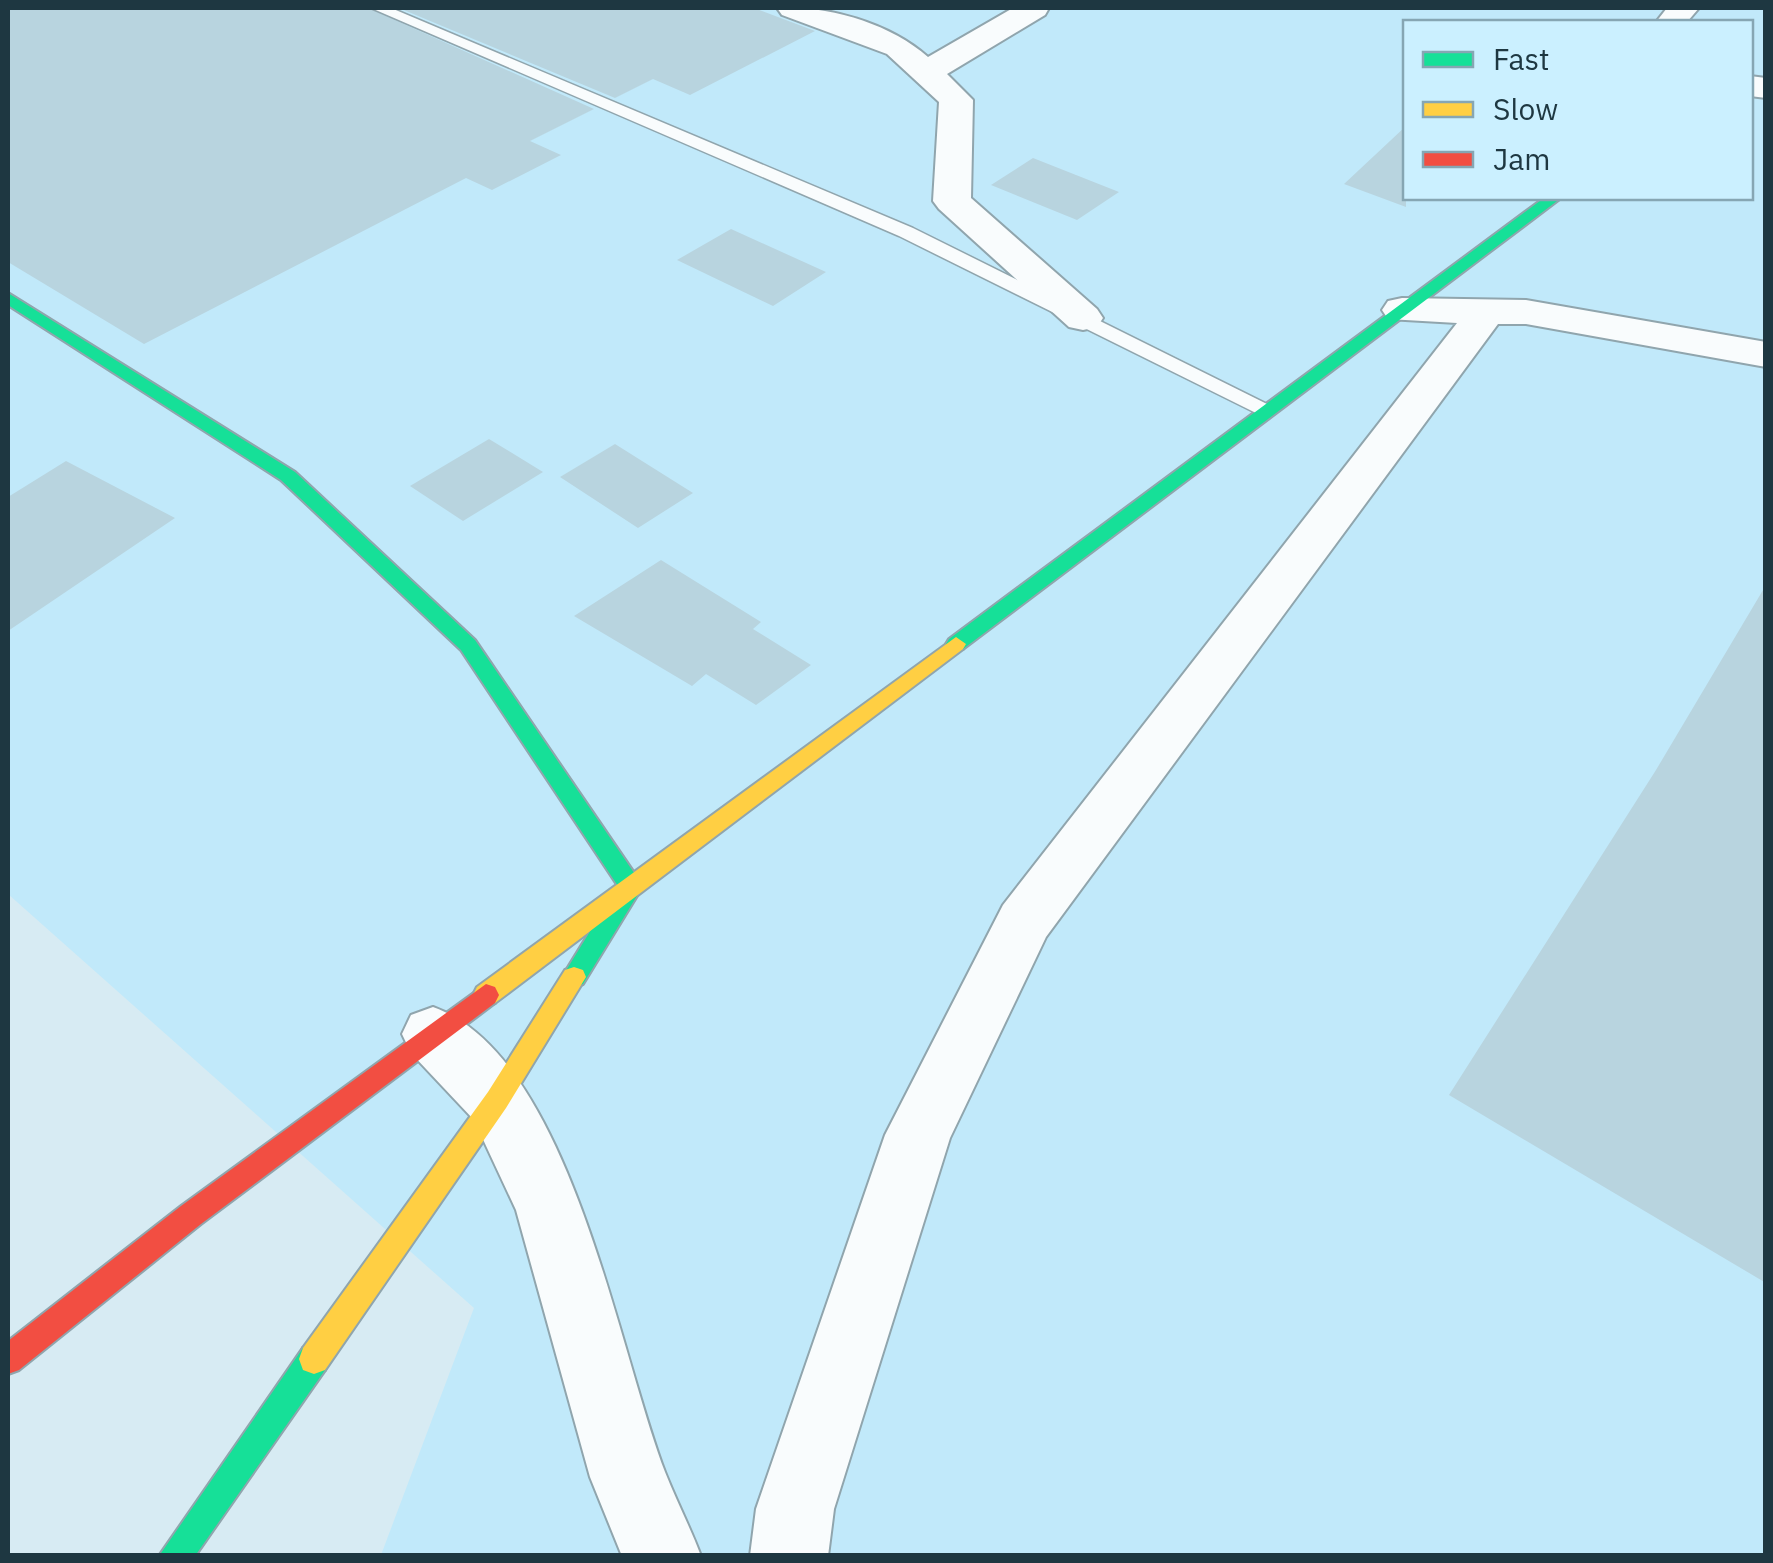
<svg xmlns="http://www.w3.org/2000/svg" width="1773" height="1563" font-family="'IBM Plex Sans',sans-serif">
<rect width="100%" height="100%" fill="#d7ebf3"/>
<path fill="#c1e9fa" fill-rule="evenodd" d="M8,8H1765V1555H381L474,1308L8,894ZM1406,22H1750V198H1406Z"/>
<path fill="#b8d4df" d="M8,8H368L594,109L530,141L561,155L492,190L466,178L144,344L8,262Z
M399,8H754L815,31L690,95L653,79L615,98Z
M1406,126V207L1344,184Z
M1033,158L1119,192L1077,220L991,185Z
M731,229L826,272L773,306L677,260Z
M489,439L543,472L463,521L410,486Z
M615,444L693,493L638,528L560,477Z
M66,461L175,518L8,631V497Z
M661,560L761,622L753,629L811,665L756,705L706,674L692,686L574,616Z
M1766,585V1283L1449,1095L1656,770Z"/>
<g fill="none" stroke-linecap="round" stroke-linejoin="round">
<g stroke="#90a5ad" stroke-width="3">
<path id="lane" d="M371,8H391L913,228L1279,410L1268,417L1260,415L899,236Z"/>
</g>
<g stroke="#90a5ad" stroke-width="4">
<path id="street" d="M777,8C827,5 890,23 928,57L1013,8H1049L1045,15L947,74L973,100L971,198L1097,309L1103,318L1097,327L1083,330L1069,327L939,209L933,201L939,102L887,54L782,15Z
M1667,8H1699L1687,22H1656Z
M1750,76L1766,78V98L1750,96Z
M1402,298L1526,300L1766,342V367L1526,324H1498L1046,937L950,1138L834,1509L828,1556H750L756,1509L885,1135L1003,905L1457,323L1388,319L1382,310L1388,301Z
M433,1007C570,1056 617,1348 665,1472C676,1500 690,1527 701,1556H622L590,1477L516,1210L474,1120L411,1053L402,1034L411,1015Z"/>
</g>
<g stroke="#90a5ad" stroke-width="4">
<path id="fast" d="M1544,198H1561L963,649H949L946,644L949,639Z
M8,293L295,472L475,640L643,886L583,984L574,987L565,984L562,977L618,886L461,650L281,480L8,305Z
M314,1344L325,1348L329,1359L325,1370L195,1556H159L303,1348Z"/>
</g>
<g stroke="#90a5ad" stroke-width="4">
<path id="slow" d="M956,637L966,644L963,649L495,1003L486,1006L477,1003L473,995L477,987Z
M574,967L583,970L586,977L506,1108L325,1370L314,1374L303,1370L299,1359L303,1348L488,1092L565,970Z"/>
</g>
<g stroke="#90a5ad" stroke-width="4">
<path id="jam" d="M486,984L495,987L499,995L495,1003L201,1224L19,1370L8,1374V1341L181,1206Z"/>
</g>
<use href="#lane" fill="#f9fcfd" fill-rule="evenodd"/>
<use href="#street" fill="#f9fcfd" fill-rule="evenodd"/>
<use href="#fast" fill="#16e098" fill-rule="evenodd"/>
<use href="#slow" fill="#ffcf43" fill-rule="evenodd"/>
<use href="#jam" fill="#f24e42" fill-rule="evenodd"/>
</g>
<rect width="1773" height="1563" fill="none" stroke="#1e3741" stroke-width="20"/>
<rect x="1403" y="20" width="350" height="180" fill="#cbf0ff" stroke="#86a6b3" stroke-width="2.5"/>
<rect x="1423" y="52" width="50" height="15" fill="#16e098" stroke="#86a6b3" stroke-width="2.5"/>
<text x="1493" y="70" font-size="30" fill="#1e3741">Fast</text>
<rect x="1423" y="102" width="50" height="15" fill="#ffcf43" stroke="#86a6b3" stroke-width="2.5"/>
<text x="1493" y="120" font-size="30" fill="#1e3741">Slow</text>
<rect x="1423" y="152" width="50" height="15" fill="#f24e42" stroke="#86a6b3" stroke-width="2.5"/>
<text x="1493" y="170" font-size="30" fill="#1e3741">Jam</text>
</svg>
